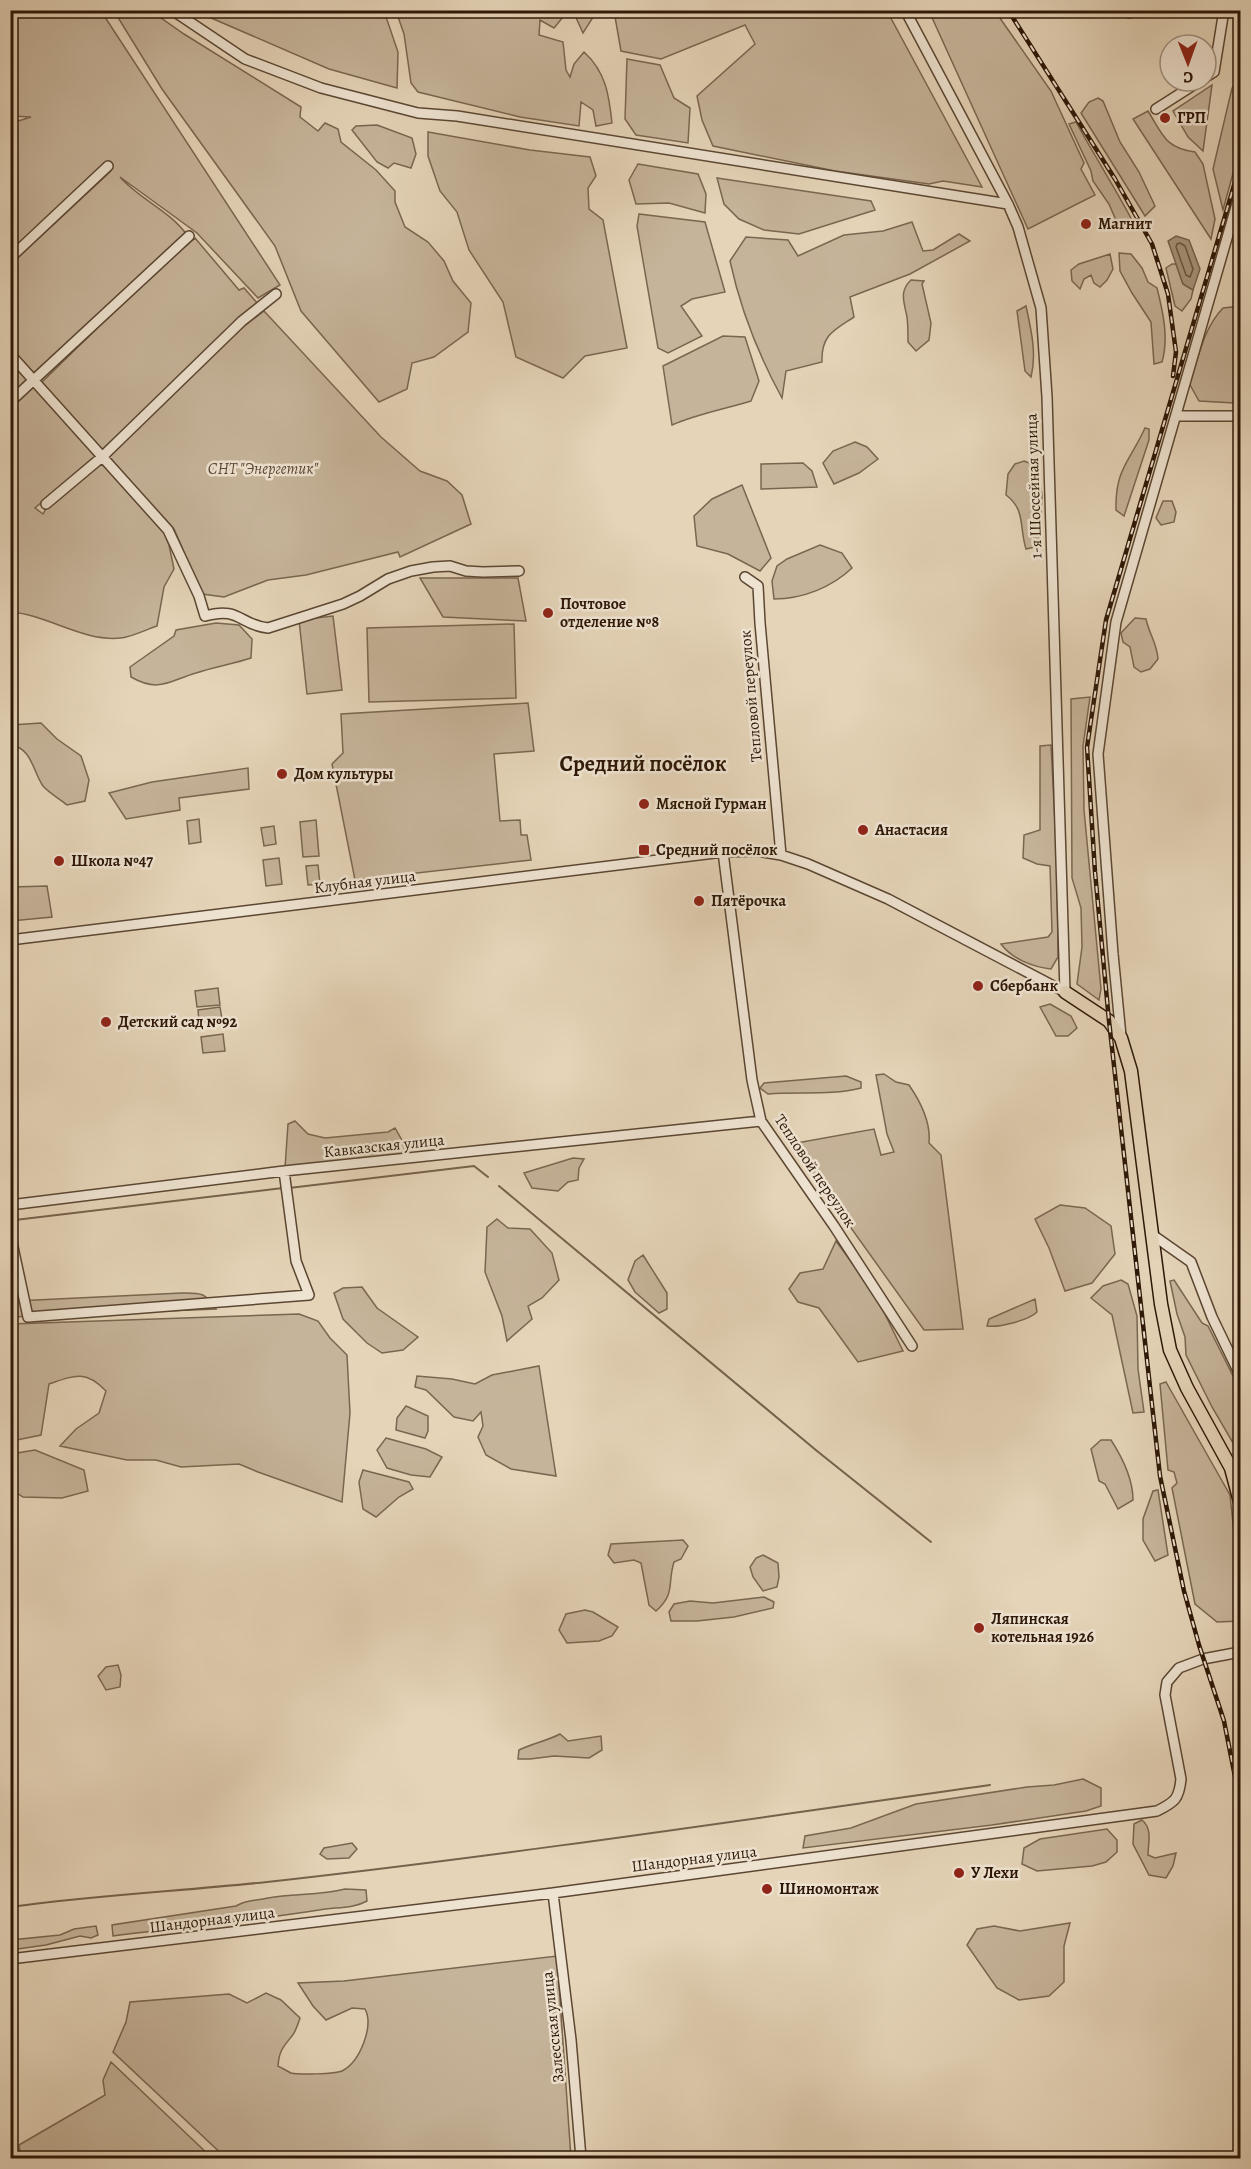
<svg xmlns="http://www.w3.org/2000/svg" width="1251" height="2169" font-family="Alegreya,serif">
<rect width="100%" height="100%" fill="#e5d4b8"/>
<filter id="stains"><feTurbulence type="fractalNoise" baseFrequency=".00333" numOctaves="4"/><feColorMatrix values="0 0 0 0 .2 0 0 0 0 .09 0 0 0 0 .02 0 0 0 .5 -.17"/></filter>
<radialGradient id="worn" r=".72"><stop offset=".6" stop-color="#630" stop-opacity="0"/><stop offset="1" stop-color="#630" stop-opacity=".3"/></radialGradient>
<path fill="#c6b49a" stroke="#7a6650" stroke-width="1.5" d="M11,11H101L280,285L258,298L197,233L120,177C139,199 169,210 187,235L34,376L11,348V264L111,171L108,167L11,254L10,125L15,122L31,117L11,116Z
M114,11H151L184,34L301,107L300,117L318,131L325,123L338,129L341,142L376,170L395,191V202L405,227L428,242L444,261L453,281L471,303L468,332L434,357L412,363L407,389L379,402L301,311L275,246L162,89Z
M195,11H384L398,52L397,88L329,69Z
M396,11H568L554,28L540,20L539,35L563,42L566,70L570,77L574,64L584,52C606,72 609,95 612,123L596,126L593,110L581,102L579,126L520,117L418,92L411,83L404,34Z
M573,11H597L583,33Z
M614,11H887L982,187L943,181L929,184L835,171L713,146L702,120L697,96L755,44L745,25L661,59L621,51Z
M929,11H995L1051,91L1084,163L1081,169L1095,195L1028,229Z
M627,59L660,65L674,98L690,108L688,143L636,135L625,119Z
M1240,79V148L1223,210L1213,169L1232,88Z
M1212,85L1203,151L1188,137L1173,111Z
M1098,98L1103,101L1120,142L1139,172L1155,206L1145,216L1081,113L1089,102Z
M1148,111C1163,135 1165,148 1195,152L1203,164L1215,219L1211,239L1133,119Z
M1076,122C1094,155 1114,186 1132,220L1118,225L1109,204L1093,181L1091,171L1069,124Z
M377,125L412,138L416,154L411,168L394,163L388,168L377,162L352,130L356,126Z
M428,132L530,150L590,157L596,176L588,188L589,209L603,220L627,348L585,356L563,378L516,357L503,302L469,250L457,212L440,191L428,156Z
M638,164L698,174L706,194L705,213L669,203L636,204L629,180Z
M717,178L871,201L875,210L799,234L764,230L739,219L724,204Z
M639,214L705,222L725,292L692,299L681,306L702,336L668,353L658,348L637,226Z
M912,222L923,251L933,250L959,234L970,241L910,274L850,297L854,317C834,330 821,335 822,362L786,371L782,398C759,356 740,307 730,261L746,237L788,240L798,256L844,235L883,231Z
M195,238L239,290L244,288L259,305L240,319L102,450L41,383L160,267Z
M1119,253L1131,254L1142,268L1148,282L1157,288C1163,312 1169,338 1162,362L1154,364L1151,322L1132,293L1120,271Z
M1110,254L1113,269L1107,280L1100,287L1094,283L1091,275L1084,279L1080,289L1072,281L1071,270L1079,264Z
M1172,264H1176L1183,284L1193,290L1191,299L1182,311L1175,306L1166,268Z
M911,280L924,281L922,284L931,323L929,340L916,351L908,342C908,334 908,325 907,317C904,302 899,291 911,280Z
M1026,306C1031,329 1037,354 1031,377L1025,371L1017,311Z
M1232,307L1240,310V399L1234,403L1199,401L1189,383C1199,357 1203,329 1223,308Z
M264,311L381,437L420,471L447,481L462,495L471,524L400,557L398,552L306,575L268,580L224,597L202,594L174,529L108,457L231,336Z
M723,336L745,337L759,381L751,401C725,409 697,414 672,425L663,366Z
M10,360L30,381L10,397Z
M31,386H36L95,456L35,508L43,514L48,505L102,462L164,532L169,545L174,569L164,587L157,626C145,630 132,637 121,638C83,642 48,615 11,612L10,405Z
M1145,428L1149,429V440L1124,516L1116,510C1115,469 1129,463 1145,428Z
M855,442L867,447L878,459L859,473L834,484L823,463L833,451Z
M1024,461L1037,466L1042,495L1039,546L1026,549C1019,527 1026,510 1006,495L1008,474L1015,464Z
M803,463L812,471L817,487L761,489V464Z
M742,485L771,558L760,571L728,554L697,546L694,516L712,499Z
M1163,501H1172L1176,512L1174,522L1161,525L1156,518Z
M820,545L842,553L852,568C832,587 803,599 774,599L772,581L777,566L787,559Z
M420,578H518L526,621L443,617Z
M333,616L342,690L307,694L299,620Z
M1135,618L1146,619C1149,634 1157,643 1158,659L1150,669L1141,672L1134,667L1130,647L1123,642L1121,633Z
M216,623L239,625L252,639L251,658C233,664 214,667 196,673C169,681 159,693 131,677L130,667L174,636L176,630Z
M514,624L516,698L369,702L367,628Z
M1090,697L1083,746L1084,810L1101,989L1099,1000L1077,984L1082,947L1081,908L1072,878L1071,699Z
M528,703L534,751L494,754L500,821L520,820L521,835H527L531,860L355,880L332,764L343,753L341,714Z
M41,723L57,739L81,756L89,780L85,801L67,805C60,799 49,793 43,786C33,772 32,748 11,745V725Z
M1051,745L1057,862L1058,957L1051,969C1033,967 1012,959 1001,944L1048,937L1052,932L1050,866L1037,864L1023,858L1024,835L1040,830V746Z
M248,768L249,789L179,798L180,810L126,819L109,793L152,782Z
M199,819L201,842L189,844L187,821Z
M316,820L319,856L303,857L300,822Z
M274,826L276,844L264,846L261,828Z
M10,857L12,887L47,886L52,917L11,921Z
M279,858L282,884L266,886L263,860Z
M318,865L320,884L308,885L306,866Z
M218,988L220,1005L197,1007L195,991Z
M1050,1004L1071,1016L1077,1028L1068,1036H1056L1040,1007Z
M220,1007L222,1019L199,1022L198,1010Z
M223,1034L225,1051L203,1053L201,1037Z
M884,1074L896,1082L909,1085C920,1101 931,1123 929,1143L941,1155L963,1329L924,1330L791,1144L874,1129L881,1155L894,1152L887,1134L876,1075Z
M846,1076L861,1082V1088C830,1096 799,1091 768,1094L760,1088L764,1083Z
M295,1121L308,1134L325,1138L388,1132L395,1128L410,1154L285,1168L288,1124Z
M573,1158L584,1159L579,1168L578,1180L568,1182L558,1191L532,1188L524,1173Z
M1060,1205L1085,1208L1111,1226L1115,1254L1092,1283L1065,1291L1049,1248L1035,1219Z
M497,1219L508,1228L530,1229L552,1253L559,1280L542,1298L528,1306L532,1319L507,1341L502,1316L485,1272L487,1227Z
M836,1241L876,1296L903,1351L858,1362L819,1308L798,1302L789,1289L800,1273L823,1269Z
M643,1255L667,1293V1309L659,1313L635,1292L628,1280L635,1261Z
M1121,1280L1128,1284L1137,1316L1138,1369L1144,1412L1133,1413L1112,1315L1091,1298L1103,1286Z
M1174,1280L1202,1323L1208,1326L1240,1390V1455L1212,1407L1186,1355L1185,1337L1177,1314L1170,1281Z
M362,1287L377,1308L418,1337L403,1350L382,1353L367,1343L343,1319L334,1293L343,1288Z
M182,1293C201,1293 205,1292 216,1309L11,1317V1302L15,1301Z
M1035,1299L1037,1312C1029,1320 999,1328 987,1326L989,1319Z
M299,1314L318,1321L330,1338L347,1355L350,1413L342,1502L258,1472L239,1464L181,1467L156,1460H127L60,1446L76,1429L99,1413L106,1391C86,1370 75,1375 49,1384L41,1435L17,1440L11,1429V1324Z
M539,1366L556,1476L511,1469L486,1455L478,1437L483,1426L481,1412L473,1421L454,1417L426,1390L415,1387L417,1376L452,1379L475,1384L492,1375Z
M1166,1382L1230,1495L1240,1589V1621L1217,1622L1195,1604L1172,1488L1177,1483L1174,1472L1168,1470L1160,1384Z
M406,1406L428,1416V1431L425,1438L396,1430L397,1418Z
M386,1438L426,1449L442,1457L430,1477L411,1475L387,1468L377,1450Z
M1101,1440H1111C1122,1457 1133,1480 1133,1500L1118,1509L1105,1484L1099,1481L1091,1449Z
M35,1450L84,1470L88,1491L62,1498L23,1497L11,1489V1459L17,1453Z
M363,1470L409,1482L413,1489L399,1497L376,1517L363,1509L359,1482Z
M1158,1490L1168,1555L1155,1561L1143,1540V1519L1153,1491Z
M683,1540L688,1546L681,1559L674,1562C667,1584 676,1593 656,1611L649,1605L641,1563L634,1560L614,1563L608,1555L611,1544Z
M763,1555L778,1563L779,1577L777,1587L763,1591L753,1577L750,1567L756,1558Z
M764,1597L774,1602L773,1608L734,1617L697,1621H671L669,1612L674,1604L690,1601L713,1603Z
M585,1610L593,1612L618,1627L612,1636L599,1641L567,1643L559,1630L566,1614Z
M118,1665L121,1675L120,1687L106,1690L98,1676L106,1667Z
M560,1734L568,1741L601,1736L602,1750L589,1758L554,1756L530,1759H518L519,1750C533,1743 547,1741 560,1734Z
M1083,1779L1101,1788V1806L1086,1811L992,1825L803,1848L805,1836L851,1828L916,1804L1027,1787L1054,1785Z
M1142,1820C1153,1829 1148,1843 1148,1855L1155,1858L1176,1853L1173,1866L1166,1878L1149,1875L1133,1844L1134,1824Z
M1107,1829L1117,1840V1852L1106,1862L1092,1866L1037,1871L1022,1864L1024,1848L1040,1839Z
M352,1843L357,1849L349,1858L327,1859L320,1854L324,1848Z
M345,1889L366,1890L367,1901C353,1909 335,1907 319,1910C250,1921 181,1927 113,1936L112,1925L236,1906C247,1899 256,1901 268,1898C294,1893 319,1896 345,1889Z
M1070,1923L1064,1946V1982L1049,1996L1019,2000L997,1988L967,1945L977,1929L994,1926L1020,1931Z
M96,1926L98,1935L91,1938L80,1936L46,1945L11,1950V1940L60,1935L74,1929Z
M557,1956L571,2158H226L113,2052L126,2022L130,2002L229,1994L247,2003L266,1993L281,2000L300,2018C298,2024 296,2031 292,2036C283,2047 279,2051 278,2066C282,2068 287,2071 291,2073C299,2075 335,2074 342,2071C360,2062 374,2026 365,2009L352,2008L326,2020L313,2006L298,1983L344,1981Z
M111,2062L212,2158H21L19,2145L105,2095L103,2080Z"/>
<path fill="#a6947b" stroke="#76624c" stroke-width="1.5" d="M1176,236L1189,240L1200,269L1193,290L1183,284L1168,241Z"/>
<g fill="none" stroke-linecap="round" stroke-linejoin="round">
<path stroke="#6a5640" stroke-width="1.5" d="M1180,243L1185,246L1193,269L1190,277L1186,275L1176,247L1177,244Z"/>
<path stroke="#76624c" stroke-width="2" d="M499,1186L817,1451L931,1542
M289,1188L474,1166L488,1177
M15,1220L283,1188
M10,1907C96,1895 182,1891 267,1882C509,1855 749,1819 990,1785"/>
<g stroke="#5b4632" stroke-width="12">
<path id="minor" d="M172,10L245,59L321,88L418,113L457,116L1008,204
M1129,13L1133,10
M1206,77L1214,72L1224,10
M1156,109L1200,81
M10,122L12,121
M10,258L108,166
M10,354L168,530L199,596L205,616C240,606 239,625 268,628L343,604L360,596L388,579L411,571L433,567L450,566L466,571L483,572L519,571
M10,402L189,236
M1176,416H1240
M46,504L102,457L242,321L276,294
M745,577L758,586L760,623L781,855
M723,852L752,1080L761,1121L834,1226L912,1346
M10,940L723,852L757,851L781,855L808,864L888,899L1065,992L1047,397L1041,308L1018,227L1008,204L905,10
M1121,1036L1113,954L1098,754L1116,622L1240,193
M10,1205L284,1171L761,1121
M10,1233L28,1317L309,1295L296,1261L284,1171
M1154,1236L1191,1262L1212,1317L1240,1375
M553,1893L571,2040L581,2158
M10,1959L553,1893L1157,1811C1175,1802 1179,1799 1181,1779L1165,1695L1167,1682L1179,1668L1203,1659L1240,1652"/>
</g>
<g stroke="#2d1706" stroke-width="15">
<path id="major" d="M1065,992L1109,1021L1121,1038L1131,1071L1161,1304L1170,1350L1187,1388L1231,1468L1240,1502"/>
</g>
<use href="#minor" stroke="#eee3d1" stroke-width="9"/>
<use href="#major" stroke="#e5d4b8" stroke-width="12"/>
<g stroke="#2d1706" stroke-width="4.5">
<path id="rail" d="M1008,10L1115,179L1152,244L1168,294L1176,352L1173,376
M1240,165L1106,620L1087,747L1095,872L1109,1021L1160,1476L1184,1591L1199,1645L1224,1721L1240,1802"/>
</g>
<use href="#rail" stroke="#eee3d1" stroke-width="2" stroke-dasharray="7" stroke-linecap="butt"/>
</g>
<g fill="#8f2418" stroke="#eee3d1" stroke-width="2">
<circle cx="1165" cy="118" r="6"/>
<circle cx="1086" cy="224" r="6"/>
<circle cx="548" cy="613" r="6"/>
<circle cx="282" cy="774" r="6"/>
<circle cx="644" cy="804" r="6"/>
<circle cx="863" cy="830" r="6"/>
<rect x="638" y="844" width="12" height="12" rx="3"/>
<circle cx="59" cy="861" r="6"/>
<circle cx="699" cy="901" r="6"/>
<circle cx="978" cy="986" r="6"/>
<circle cx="106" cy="1022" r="6"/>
<circle cx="979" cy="1628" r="6"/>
<circle cx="959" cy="1873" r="6"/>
<circle cx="767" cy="1889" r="6"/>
</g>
<g text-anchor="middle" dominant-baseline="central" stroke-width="5" stroke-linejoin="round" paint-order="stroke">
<g font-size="16" font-weight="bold" fill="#2d1706" stroke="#eee3d1" text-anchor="start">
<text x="1177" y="118">ГРП</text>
<text x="1098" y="224">Магнит</text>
<text x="560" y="604">Почтовое<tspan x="560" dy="18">отделение №8</tspan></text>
<text x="294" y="774">Дом культуры</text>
<text x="656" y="804">Мясной Гурман</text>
<text x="875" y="830">Анастасия</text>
<text x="656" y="850">Средний посёлок</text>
<text x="71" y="861">Школа №47</text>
<text x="711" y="901">Пятёрочка</text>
<text x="990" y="986">Сбербанк</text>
<text x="118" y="1022">Детский сад №92</text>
<text x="991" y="1619">Ляпинская<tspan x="991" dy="18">котельная 1926</tspan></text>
<text x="971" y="1873">У Лехи</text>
<text x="779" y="1889">Шиномонтаж</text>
</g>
<g font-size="16" font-style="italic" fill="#5b4632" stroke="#eee3d1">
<text x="263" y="469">СНТ "Энергетик"</text>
</g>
<g font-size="16" fill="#2d1706" stroke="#eee3d1">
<text transform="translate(1034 486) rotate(-92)">1-я Шоссейная улица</text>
<text transform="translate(751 696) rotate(-95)">Тепловой переулок</text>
<text transform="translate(365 882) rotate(-7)">Клубная улица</text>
<text transform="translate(384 1146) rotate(-6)">Кавказская улица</text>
<text transform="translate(815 1171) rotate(56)">Тепловой переулок</text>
<text transform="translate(694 1859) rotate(-7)">Шандорная улица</text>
<text transform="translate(212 1920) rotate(-7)">Шандорная улица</text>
<text transform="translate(553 2027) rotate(-96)">Залесская улица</text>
</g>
<g font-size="22" font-weight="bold" fill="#2d1706" stroke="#eee3d1">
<text x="643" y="764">Средний посёлок</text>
</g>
</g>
<rect width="1251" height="2169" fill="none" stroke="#e5d4b8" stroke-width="36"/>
<rect x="12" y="12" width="1227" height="2145" fill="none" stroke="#2d1706" stroke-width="3"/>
<rect x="18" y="18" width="1215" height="2133" fill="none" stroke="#2d1706" stroke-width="1.5"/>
<g transform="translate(1188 63) rotate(179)"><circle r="28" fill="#eee3d1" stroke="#a19180" stroke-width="1.5"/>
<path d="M0-4.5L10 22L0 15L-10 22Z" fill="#8f2418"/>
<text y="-9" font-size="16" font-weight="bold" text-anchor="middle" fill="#2d1706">С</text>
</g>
<rect width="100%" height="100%" filter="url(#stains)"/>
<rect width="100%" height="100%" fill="url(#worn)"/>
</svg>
